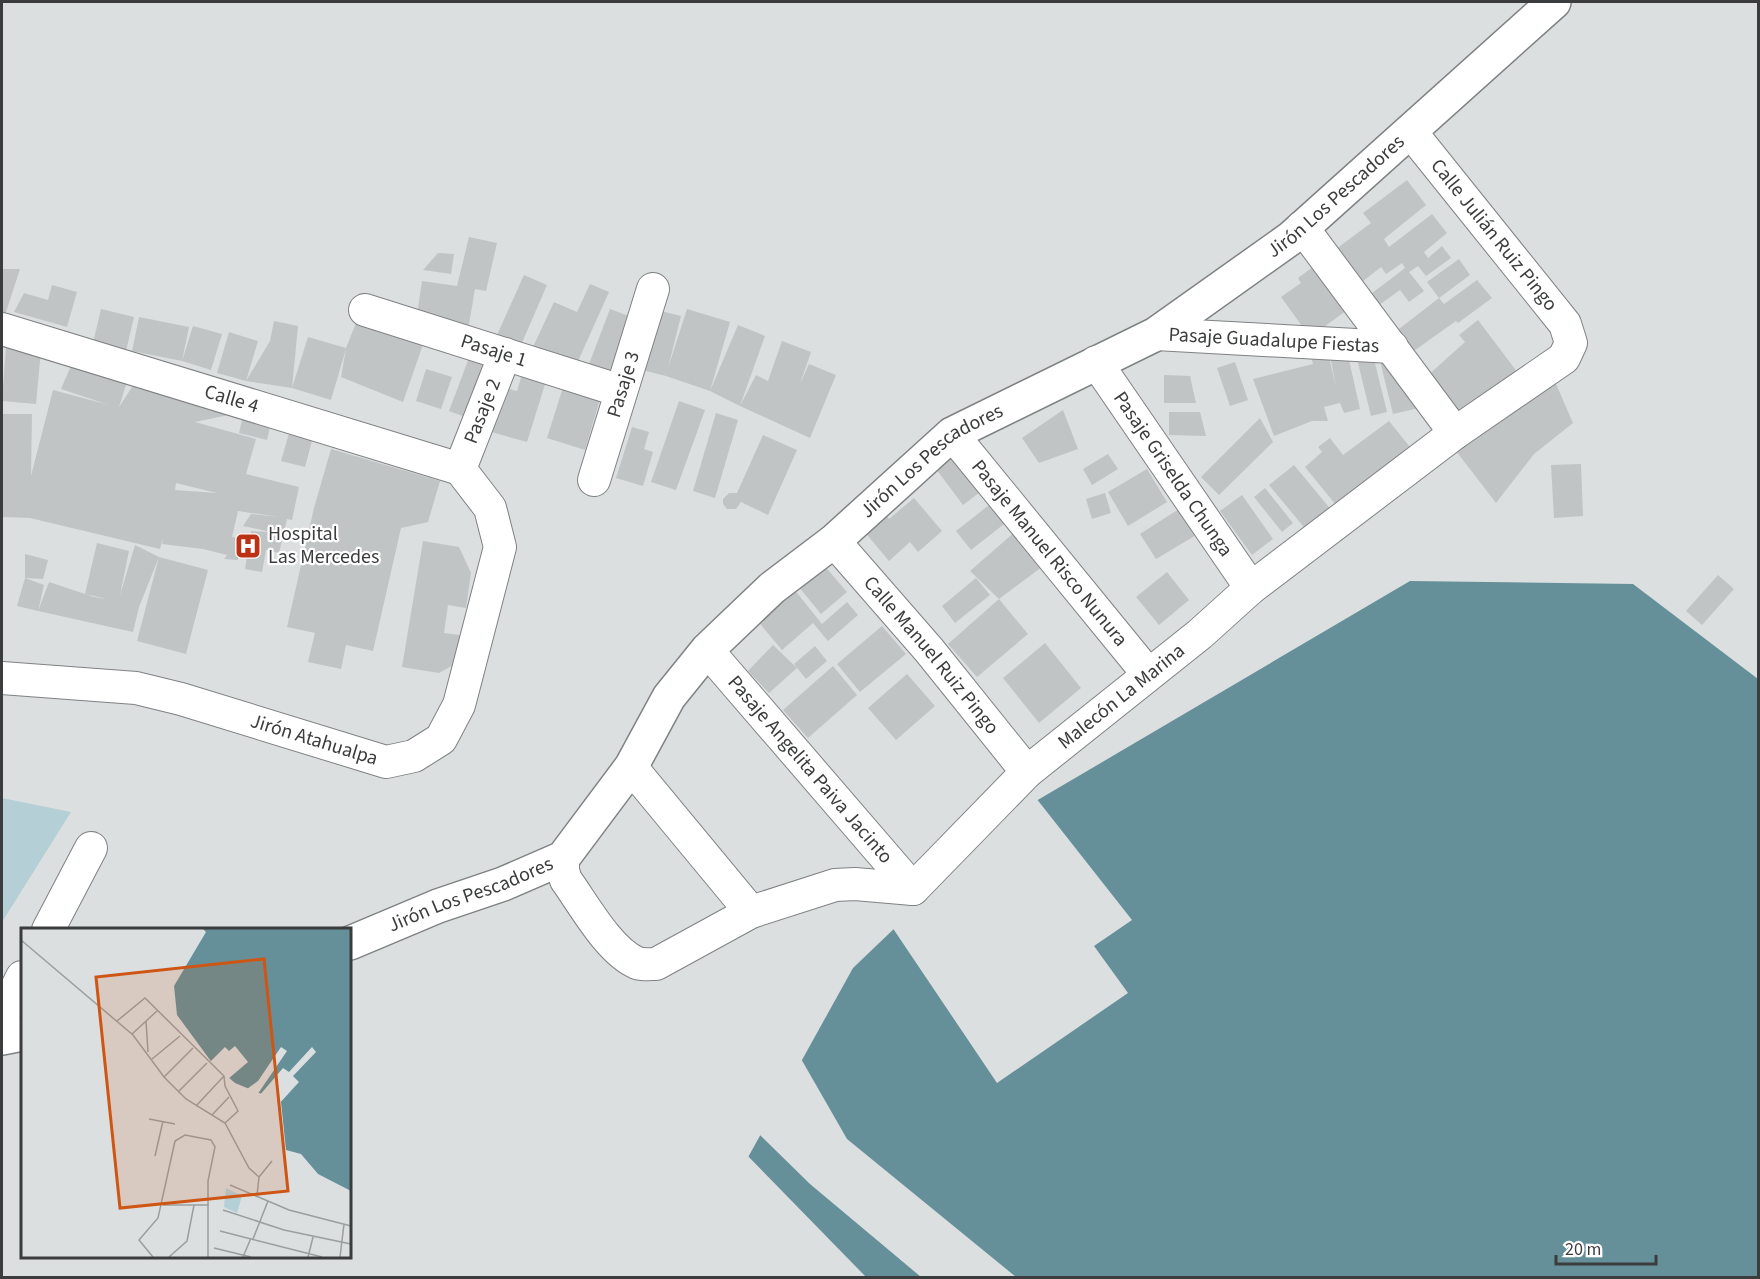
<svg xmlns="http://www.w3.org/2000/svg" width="1760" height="1279" font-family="'Source Sans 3',sans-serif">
<rect width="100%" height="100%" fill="#dbdfe0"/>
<path fill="#b4d0d6" d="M2,798L71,812L2,922Z"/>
<path fill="#669099" d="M1410,581L1633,584L1758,679V1277L681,1278L853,968L1014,814Z"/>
<path fill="#dbdfe0" d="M1036,798L1132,920L1094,946L1128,993L997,1083L892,927L1012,812Z
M800,1057L847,1139L1016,1277H921L810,1184L758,1133Z
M746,1154L866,1277L678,1278Z"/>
<path fill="#c1c4c5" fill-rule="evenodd" d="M1407,180L1426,205L1384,239L1389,247L1432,214L1447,233L1424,252L1428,258L1442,246L1451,258L1426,276L1418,266L1409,272L1424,291L1409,302L1400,290L1379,305L1371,294L1405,268L1402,263L1386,274L1381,267L1362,282L1336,249L1371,223L1363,213Z
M469,237L497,243L486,291L475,289L468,330L416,322L422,281L457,286Z
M438,253L454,254L451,274L423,270Z
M1459,259L1470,275L1439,298L1427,282Z
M1317,264L1350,308L1310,337L1281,297L1301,283L1298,278Z
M2,269H20L5,315L2,313Z
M524,275L547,285L521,345L497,335Z
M1477,280L1492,298L1458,323L1456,321L1411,353L1395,332L1439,298L1444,304Z
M590,284L609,292L575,368L532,349L554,302L577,312Z
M52,285L77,292L67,327L14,312L24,293L48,300Z
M101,309L134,317L126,351L93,343Z
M610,309L637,319L612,382L586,372Z
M653,309L681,316L668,368L687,309L730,322L710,391L666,376L638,369Z
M139,317L189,327L182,361L132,351Z
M1478,320L1518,373L1463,423L1426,377L1465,342L1459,335Z
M274,321L298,326L292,388L308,337L346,348L356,323L390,334L393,324L426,336L403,402L341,377L346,349L331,400L292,388L246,381L217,373L229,332L258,341L246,381L270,341Z
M738,325L765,336L740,406L710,391Z
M193,326L222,334L211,370L182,361Z
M782,341L811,352L800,384L809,364L836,375L810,438L740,406L756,375L768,381Z
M6,347L41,350L36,404L2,401Z
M473,347L500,358L476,421L449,411Z
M1327,349L1336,387L1330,355L1347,351L1360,409L1344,413L1340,403L1324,407L1328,421H1312L1274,436L1253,379L1313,364L1310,353Z
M1373,355L1387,412L1371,416L1357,359Z
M1379,357L1432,405L1393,414Z
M73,361L127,382L119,407L134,384L238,413L195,422L256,439L246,474L299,487L292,520L287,519L279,553L266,550L262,572L245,569L251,531L271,532L243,526L251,514L279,517L238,511L232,537L240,538L238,560L224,559L227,555L203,549L162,544L163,537L160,549L30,518L2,517V414H32L31,476L53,390L109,405L61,389ZM176,483L217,493L175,490Z
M1235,362L1248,400L1230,406L1217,368Z
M426,369L452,377L441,409L416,401Z
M523,371L547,378L527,442L488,431L501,387L517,391Z
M1164,375L1190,376L1196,403H1164Z
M1553,377L1573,423L1534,454L1496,503L1456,451Z
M565,381L602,392L585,450L547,438Z
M679,401L705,410L676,490L651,482Z
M1063,410L1078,449L1039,463L1022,438Z
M1169,412H1200L1206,436L1169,435Z
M716,413L738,420L715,498L693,491Z
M243,416L271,423L267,440L239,433Z
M1260,418L1273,442L1219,495L1201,477Z
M1389,421L1414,452L1370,490L1364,482L1336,505L1305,467L1322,452L1318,447L1330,438L1343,455Z
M632,427L649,432L644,449L653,452L643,486L616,478Z
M290,430L313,437L305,467L281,461Z
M763,435L797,450L768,515L741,502L736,509H727L723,504V499L729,493H737Z
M331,449L440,481L428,522L401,528L373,651L346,645L341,669L308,662L315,633L287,627L314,508Z
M960,451L988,486L963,505L936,469Z
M1108,454L1118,469L1092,485L1083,469Z
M1581,464L1583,516L1554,518L1551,465Z
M1294,465L1333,512L1308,532L1269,485Z
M1147,469L1167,502L1128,526L1108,492Z
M1265,488L1293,523L1282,532L1254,497Z
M1105,493L1111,513L1092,519L1086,499Z
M1242,495L1273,539L1252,555L1220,511Z
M914,498L942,531L918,552L910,542L889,561L863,530L883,512L889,519Z
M998,498L1013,517L971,550L956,531Z
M1182,507L1198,534L1156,559L1140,534Z
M1017,530L1046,564L999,599L1028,634L977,677L948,644L999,599L970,571Z
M423,541L459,547L471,573L466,608L448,605L444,633L460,635L455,664L439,673L402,667Z
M97,543L129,551L120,595L135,545L159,557L139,607L133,632L38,611L17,606L25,578L44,585L38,611L49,582L94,597L107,599L85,594Z
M25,554L48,560L43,579L25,578Z
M159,557L208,570L186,654L137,641Z
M823,564L847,592L821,614L798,586Z
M1167,572L1189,600L1159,625L1136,597Z
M1718,575L1734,589L1702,625L1686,611Z
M976,578L990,595L955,623L942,606Z
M793,588L822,624L847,602L858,615L828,641L813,623L782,650L756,619Z
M882,626L906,654L860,692L837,664Z
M1045,643L1081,688L1039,723L1003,678Z
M773,645L797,668L769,693L748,671Z
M815,646L827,661L806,679L794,664Z
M833,666L857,695L808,738L783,710Z
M907,674L935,706L896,740L868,708Z"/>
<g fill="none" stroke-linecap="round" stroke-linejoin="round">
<g stroke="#7f8283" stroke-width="34">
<g id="minor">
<path d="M1302,227L1455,433"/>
<path id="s1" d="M365,310L621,391"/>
<path id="s2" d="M2,329L460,469"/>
<path id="s3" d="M1156,334L1392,347"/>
<path id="s4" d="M1096,362L1251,588"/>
<path id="s5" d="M952,434L1148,674"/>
<path id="s6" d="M460,469L505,354"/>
<path id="s7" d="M594,480L653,289"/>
<path id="s8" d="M834,541L929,650L1027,772"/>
<path id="s9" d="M707,650L913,889"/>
<path id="s10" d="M2,678L136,688L181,699L386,762L414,756L441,739L459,705L500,547L490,508L460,469"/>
<path d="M631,767L751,912"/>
<path id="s11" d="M563,858V871L566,880C584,905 609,951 637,963C643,965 650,964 656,964L751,912L835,885L855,884L913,889L1027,772L1200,634L1251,588L1455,433L1564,358L1571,343L1565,324L1410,131"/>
<path d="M48,930L91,848"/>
<path d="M2,1017L22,977"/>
</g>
</g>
<g stroke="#7f8283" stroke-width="36">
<g id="tertiary">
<path id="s12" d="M350,943L438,906L503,884L563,858L631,767L669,697L707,650L772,588L834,541L952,434L1156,334L1291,238L1554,2"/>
<path d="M2,1038L22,1034"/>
</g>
</g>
<use href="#minor" stroke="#fff" stroke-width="32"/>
<use href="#tertiary" stroke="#fff" stroke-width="33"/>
</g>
<defs>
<g id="hospital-square" transform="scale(1.35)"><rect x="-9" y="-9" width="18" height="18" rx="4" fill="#bc3113" stroke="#fff"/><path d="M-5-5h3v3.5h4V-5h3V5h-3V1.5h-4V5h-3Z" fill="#fff"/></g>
</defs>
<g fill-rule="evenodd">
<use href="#hospital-square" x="248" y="546"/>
</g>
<g text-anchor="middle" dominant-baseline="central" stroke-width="4.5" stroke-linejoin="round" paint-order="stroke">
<g font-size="20" fill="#3b3c3d" stroke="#fff">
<text stroke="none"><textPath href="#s12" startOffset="1264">Jirón Los Pescadores</textPath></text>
<text transform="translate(1494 235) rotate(51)">Calle Julián Ruiz Pingo</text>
<text stroke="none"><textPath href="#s3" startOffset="118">Pasaje Guadalupe Fiestas</textPath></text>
<text stroke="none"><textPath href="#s1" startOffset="135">Pasaje 1</textPath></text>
<text stroke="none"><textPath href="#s7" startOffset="100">Pasaje 3</textPath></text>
<text stroke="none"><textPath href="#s2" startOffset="240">Calle 4</textPath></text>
<text stroke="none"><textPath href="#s6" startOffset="62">Pasaje 2</textPath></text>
<text stroke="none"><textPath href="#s12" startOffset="778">Jirón Los Pescadores</textPath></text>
<text stroke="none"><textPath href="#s4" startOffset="136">Pasaje Griselda Chunga</textPath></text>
<text stroke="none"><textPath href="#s5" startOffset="154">Pasaje Manuel Risco Nunura</textPath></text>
<text stroke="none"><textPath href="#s8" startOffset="150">Calle Manuel Ruiz Pingo</textPath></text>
<text stroke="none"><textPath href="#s11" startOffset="711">Malecón La Marina</textPath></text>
<text stroke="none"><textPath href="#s10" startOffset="320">Jirón Atahualpa</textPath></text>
<text stroke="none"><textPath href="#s9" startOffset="158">Pasaje Angelita Paiva Jacinto</textPath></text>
<text stroke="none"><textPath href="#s12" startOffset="130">Jirón Los Pescadores</textPath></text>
</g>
<g font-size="20" fill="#3b3c3d" stroke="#fff" text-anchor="start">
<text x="268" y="534">Hospital<tspan x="268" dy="23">Las Mercedes</tspan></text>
</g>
</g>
<g transform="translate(21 928)">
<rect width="330" height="330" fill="#dbdfe0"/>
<path d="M205,260L221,268L216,285L203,279Z" fill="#b4d0d6"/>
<path d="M182,1H330V263L297,246L280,226L265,222L260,174L214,155L192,136L156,87L153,58L185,4Z" fill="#669099"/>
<path d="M214,118L227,134L207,151L188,135L204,119L208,123ZM260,119L266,123L236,167L230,165L226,161L237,153ZM291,119L295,124L272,148L278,154L257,177L238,168L262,140L268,144Z" fill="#dbdfe0"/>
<path fill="none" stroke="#9b9e9f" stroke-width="1.5" d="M0,12L112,107L143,149L165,171L204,195L228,240L238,249L236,267M96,93L124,70L203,148L204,158L217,183L204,195M125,93L127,124M111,106L136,83M131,131L159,108M143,149L172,120M158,163L186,135M175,178L203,148M191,187L208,169M128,191L154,196M154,213L164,207L190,212L194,219L187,253V329M134,228L142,193M238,249L251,233M209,257L268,282L330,298M142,277H188M202,282L263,302L330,316M199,303L301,329M232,311L247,273M193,320L230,329M132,329L118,312L137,290L154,213M148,329L166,313L173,277M222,329L230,310M287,329L292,309M319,329L323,296"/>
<path fill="#ce5513" fill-opacity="0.15" stroke="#ce5513" stroke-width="3" d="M243,31L267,263L99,280L75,49Z"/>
<rect width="330" height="330" fill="none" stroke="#3b3c3d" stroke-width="3"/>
</g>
<rect width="1760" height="1279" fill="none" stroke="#3b3c3d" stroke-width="6"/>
<path d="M1556 1255v9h100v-9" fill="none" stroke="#3b3c3d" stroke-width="3"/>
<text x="1565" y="1255" font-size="18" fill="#3b3c3d" stroke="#ffffff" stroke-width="4.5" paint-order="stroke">20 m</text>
</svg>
